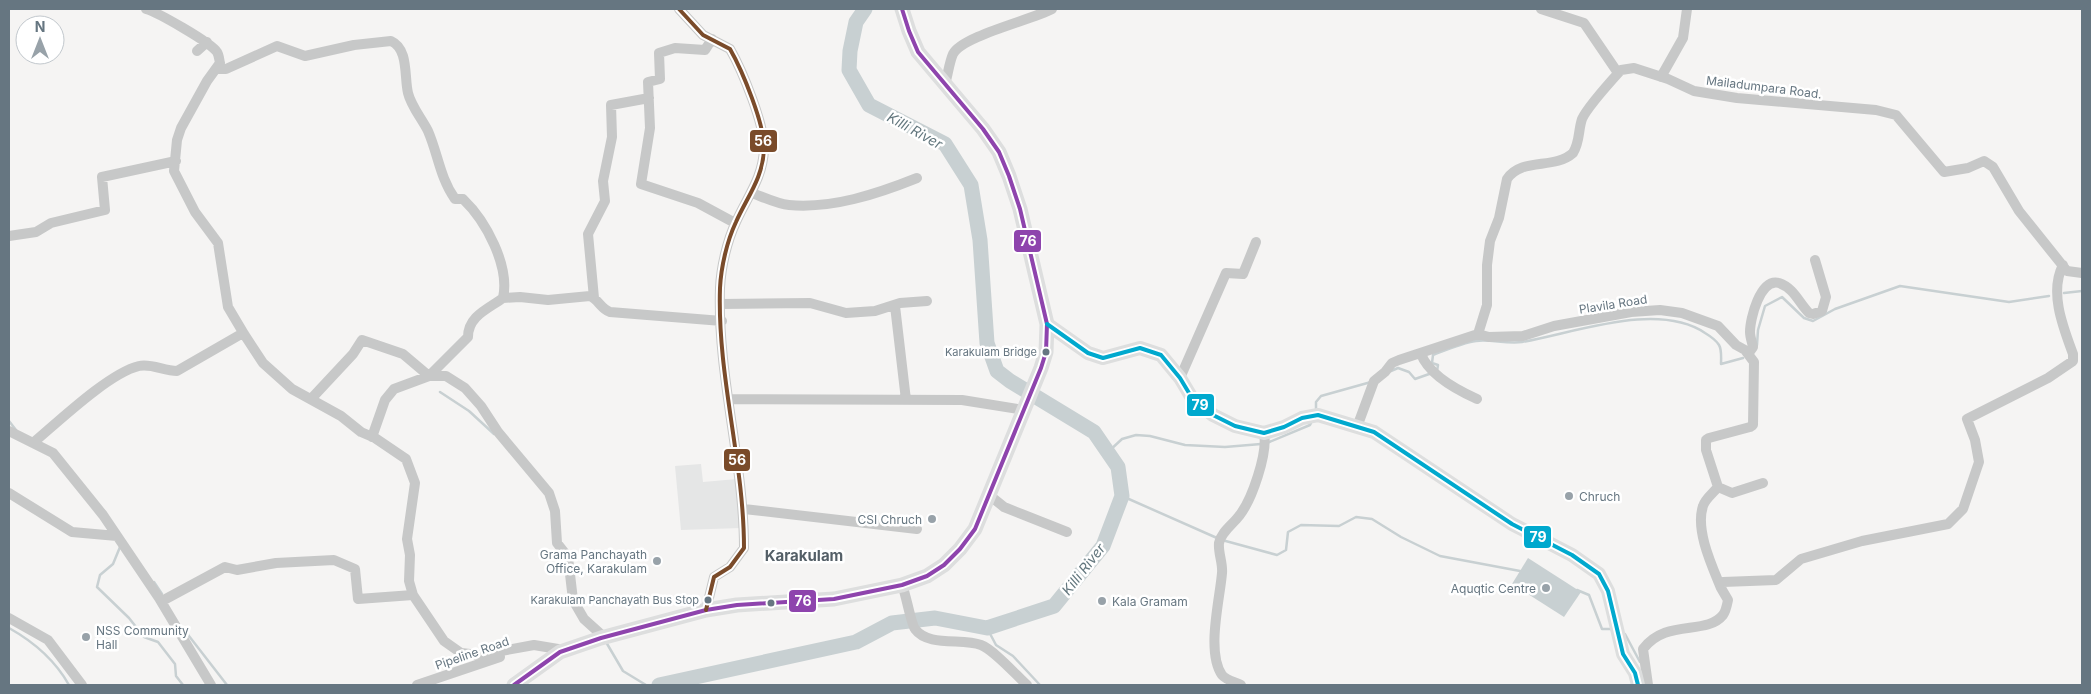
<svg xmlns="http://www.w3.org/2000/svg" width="2091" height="694" font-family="Inter,sans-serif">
<rect width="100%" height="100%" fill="#f5f4f3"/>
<path fill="#e5e6e6" d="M701,464L703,482L737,479L741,528L681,530L675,466Z"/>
<path fill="#c8d0d2" d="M1528,558L1581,592L1564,617L1512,584Z"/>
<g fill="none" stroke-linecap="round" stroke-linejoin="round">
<path stroke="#c8d0d2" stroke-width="2.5" d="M2064,293L2082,291
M1757,345L1758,330L1765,306L1782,297L1804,318L1813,321L1835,309L1900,286L2009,302L2049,296
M1391,371L1398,368L1409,372L1415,379L1432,373
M1437,371L1438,365L1432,363L1433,355C1446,350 1462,343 1476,341C1490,339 1506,344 1522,342C1575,333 1657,301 1705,333C1710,336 1716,340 1719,345C1722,350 1721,359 1721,364L1743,358
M440,392L469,411L494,434
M1316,411V402L1321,396L1371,382
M9,421L16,430
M1267,443L1310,425L1312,421
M1108,452L1122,439L1136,435L1150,436L1185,445L1225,447L1261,444
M1122,496L1217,538
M1222,540L1277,555L1286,550L1288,532L1301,525L1339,526L1356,517L1372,519L1401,537L1440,556L1520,571
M120,547L113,564L100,575L97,587L129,618L144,637L158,642L175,664L176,676L183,685
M154,582L162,594
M1577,590L1589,595L1602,629H1612
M182,627L227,685
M9,628C34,642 55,660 69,685
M987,628L996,645L1013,656L1040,685
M1625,634L1640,662
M606,642L623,671L646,685"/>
<path stroke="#c8d0d2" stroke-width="15" d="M659,685L856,642L892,623L935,618L987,628L1054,606L1103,546L1122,496L1118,467L1094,432L1010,381L997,371L987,343L980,240L971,185L945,144L869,105L849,70L850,51L856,22L865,9"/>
<path stroke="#c7c8c8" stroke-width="10" d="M146,9C157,12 210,42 217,52C219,55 219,59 220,63L207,81L181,128L177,140L174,171L195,212L218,243L228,307L244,334L263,363L292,389L341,416L361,432L375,438L406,459L415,483L407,539L410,555L409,581L413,595L444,641L461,653L479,655L534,645L558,649L560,652
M679,9L703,35L730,49C742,70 765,125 764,149C763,178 747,197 736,222C727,241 721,267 720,288C717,376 744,461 744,548L730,567L714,577L706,610
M1541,9L1584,23L1618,73
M712,39L705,50L675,48L659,53L660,79L648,82L650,128L641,184L698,203L735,223
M197,51L207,42
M216,69H226L277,46L305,56L354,45L391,41C409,49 404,77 408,93C411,106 422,119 428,131C438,154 440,178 455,199H463C486,221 510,266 503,298L520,297L548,300L590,296C598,299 601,309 610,312L722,321
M1661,77L1683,38L1687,9
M945,84C948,75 949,63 953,54C962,36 1031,20 1052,9
M752,193C763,197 777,204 789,205C832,209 877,194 917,178
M9,236L36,232L51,223L105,210L102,177L176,161
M594,298L588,234L605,201L603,181L612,137L611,105L649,98
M721,304L810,303L846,313L875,311L900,303L927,301
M895,306L906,400
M1478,334L1487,305V265L1490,241L1499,218L1507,179C1522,157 1554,170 1573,153C1580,142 1578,131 1582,119C1587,108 1611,81 1621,70L1634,68L1668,79L1694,91L1737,98L1876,110L1896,115L1944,172L1968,168L1984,161L1993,167L2019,211L2067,271L2082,273
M1421,354C1429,375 1457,390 1477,399
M1748,354L1753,347C1752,342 1750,337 1750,332C1750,319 1760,278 1779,283C1794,288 1799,303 1809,313L1813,314L1822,311L1826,297L1815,260
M1180,378L1226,273L1243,274L1256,242
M311,399L353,354L362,340L403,354L429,376L468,337C468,316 488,309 503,298
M729,399L962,400L1024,410
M1357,427L1374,381L1385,372L1392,363L1399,360L1478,334L1489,337L1523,336L1554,326L1631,312L1660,310L1682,313L1718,326L1736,345L1745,350L1754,362L1753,425L1750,427L1709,438L1706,440V450L1718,487L1732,493L1763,483
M9,431L53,453L103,515L159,598L211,685
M372,437L385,400L394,389L429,376H446L465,388L481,406L498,432L549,493L555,511L557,543L568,557L573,600L584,619L604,637
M33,443C58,422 109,373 139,366C151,363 164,371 177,371L243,333
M1718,487C1713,493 1705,499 1703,506C1695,530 1712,566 1721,588
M9,493L72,532L117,536
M989,495L1004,507L1067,532
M744,509L917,529
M902,585C906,594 911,624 915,629C928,647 962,638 981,645C994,650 1016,675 1027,685
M162,601L225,567L237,570L276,563L334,560L355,569L358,599L413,595
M9,618L48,640L82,685
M417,685L500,657
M1241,685C1235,682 1226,680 1222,675C1206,652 1220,599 1222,573C1223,563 1218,553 1219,543C1221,532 1233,524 1239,516C1252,500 1268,453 1264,433
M1648,685L1643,649C1666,618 1706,636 1723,615C1726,611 1727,605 1728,600L1721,588L1723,582L1776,580L1801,559L1862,541L1948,524L1963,509L1979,462L1975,440L1967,419L2048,378L2073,361V354C2063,327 2049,292 2063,265"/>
<path stroke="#dddede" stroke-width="14" d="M1047,324L1088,353L1103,358L1140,348L1161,355L1180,378L1192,398L1213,415L1235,426L1264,433L1284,427L1302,418L1318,415L1374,432L1512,524L1572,555L1599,574L1608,591L1623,654L1635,673L1638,685"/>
<path stroke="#dddede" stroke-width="15" d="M514,685L560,652L601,638L706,610L737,605L834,599L902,585L927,576L944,565L960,549L975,529L1041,368L1046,352L1047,324L1020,209L1009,176L999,152L983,129L918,52L909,31L902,9"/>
<g stroke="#fff" stroke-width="8">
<path id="bus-1" d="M514,685L560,652L601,638L706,610L737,605L834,599L902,585L927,576L944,565L960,549L975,529L1041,368L1046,352L1047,324L1020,209L1009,176L999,152L983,129L918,52L909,31L902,9"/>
</g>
<g stroke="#fff" stroke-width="8">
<path id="bus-2" d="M679,9L703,35L730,49C742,70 765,125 764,149C763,178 747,197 736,222C727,241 721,267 720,288C717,376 744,461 744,548L730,567L714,577L706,610"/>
</g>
<g stroke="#fff" stroke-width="8">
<path id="bus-3" d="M1047,324L1088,353L1103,358L1140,348L1161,355L1180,378L1192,398L1213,415L1235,426L1264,433L1284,427L1302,418L1318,415L1374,432L1512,524L1572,555L1599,574L1608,591L1623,654L1635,673L1638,685"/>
</g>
<use href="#bus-1" stroke="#8e44ad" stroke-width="4"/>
<use href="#bus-2" stroke="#7a4b2a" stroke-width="4"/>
<use href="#bus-3" stroke="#00a9ce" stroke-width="4"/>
</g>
<g fill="#667681" stroke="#fff" stroke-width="2">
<circle cx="1046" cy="352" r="4.5"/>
<circle cx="708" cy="600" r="4.5"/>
<circle cx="771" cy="603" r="4.5"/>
</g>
<g fill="#98a2a9" stroke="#fff" stroke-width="2">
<circle cx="1569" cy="496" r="5"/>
<circle cx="932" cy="519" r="5"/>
<circle cx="657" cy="561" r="5"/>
<circle cx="1546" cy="588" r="5"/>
<circle cx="1102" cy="601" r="5"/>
<circle cx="86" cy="637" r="5"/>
</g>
<g text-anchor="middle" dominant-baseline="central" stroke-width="5" stroke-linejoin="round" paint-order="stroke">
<g font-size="11" fill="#667681" stroke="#fff" text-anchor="end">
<text x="1037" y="352">Karakulam Bridge</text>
<text x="699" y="600">Karakulam Panchayath Bus Stop</text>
</g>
<g font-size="12" fill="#667681" stroke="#fff">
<text transform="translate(1764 87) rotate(7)">Mailadumpara Road.</text>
<text transform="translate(1613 304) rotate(-9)">Plavila Road</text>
<text transform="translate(472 653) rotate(-19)">Pipeline Road</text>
</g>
<g font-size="12" fill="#667681" stroke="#fff" text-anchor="start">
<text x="1579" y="496">Chruch</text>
<text x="922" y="519" text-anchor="end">CSI Chruch</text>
<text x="647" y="554" text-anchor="end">Grama Panchayath<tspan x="647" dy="14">Office, Karakulam</tspan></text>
<text x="1536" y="588" text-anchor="end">Aquqtic Centre</text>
<text x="1112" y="601">Kala Gramam</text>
<text x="96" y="630">NSS Community<tspan x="96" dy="14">Hall</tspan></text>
</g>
<g font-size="14" font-style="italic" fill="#63777e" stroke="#fff">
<text transform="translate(915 130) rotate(29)">Killi River</text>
<text transform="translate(1083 569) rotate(-52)">Killi River</text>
</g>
<g font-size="15" font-weight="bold" fill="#545f67" stroke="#fff">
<text x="804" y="555">Karakulam</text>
</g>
</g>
<g stroke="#fff" stroke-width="2">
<rect x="749" y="129" width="29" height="24" rx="5" fill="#7a4b2a"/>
<rect x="1013" y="229" width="29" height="24" rx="5" fill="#8e44ad"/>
<rect x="1186" y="393" width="29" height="24" rx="5" fill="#00a9ce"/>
<rect x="723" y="448" width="28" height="24" rx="5" fill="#7a4b2a"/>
<rect x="1523" y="525" width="29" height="24" rx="5" fill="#00a9ce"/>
<rect x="788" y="589" width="29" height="24" rx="5" fill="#8e44ad"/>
</g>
<g font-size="14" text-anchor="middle" font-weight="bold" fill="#fff">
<text x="763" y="146">56</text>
<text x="1028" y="246">76</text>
<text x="1200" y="410">79</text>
<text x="737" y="465">56</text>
<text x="1538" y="542">79</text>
<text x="803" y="606">76</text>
</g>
<rect width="2091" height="694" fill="none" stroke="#667681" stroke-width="20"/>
<g transform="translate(40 40)"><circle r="24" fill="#ffffff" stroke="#c2c8cd"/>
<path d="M0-4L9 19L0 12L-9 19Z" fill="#98a2a9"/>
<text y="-8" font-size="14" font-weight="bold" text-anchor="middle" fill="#667681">N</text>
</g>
</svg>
